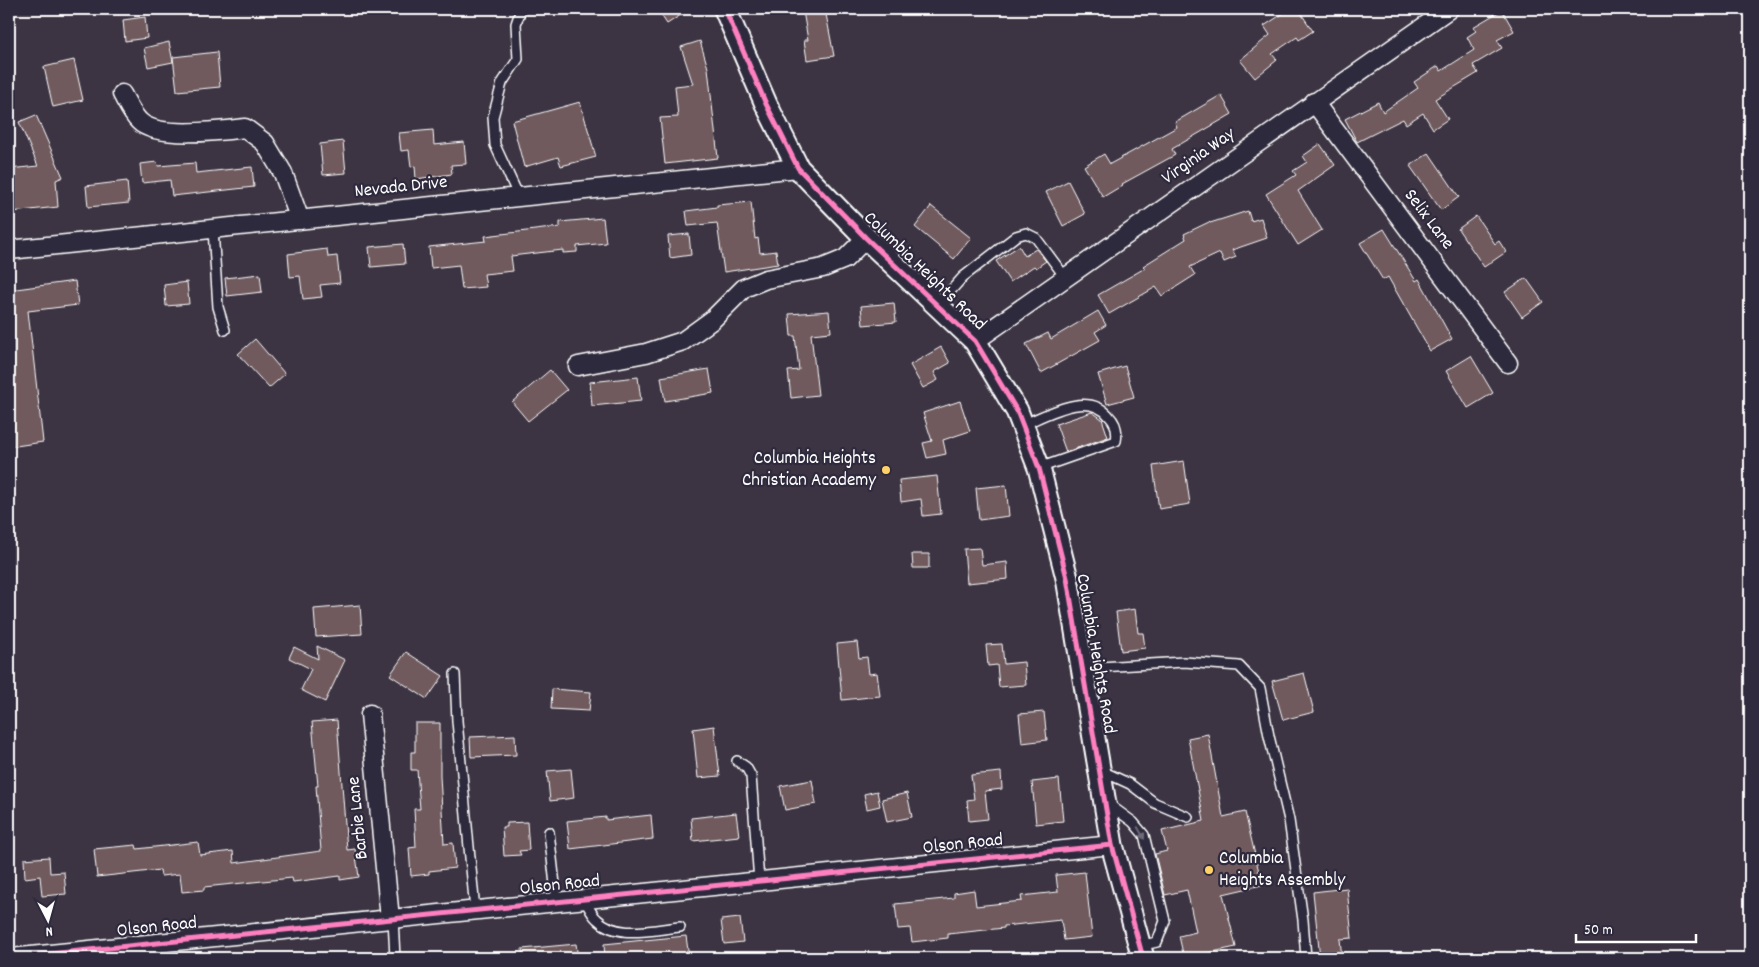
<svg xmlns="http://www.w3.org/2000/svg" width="1759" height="967" font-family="Dekko,sans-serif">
<rect width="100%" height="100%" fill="#3c3443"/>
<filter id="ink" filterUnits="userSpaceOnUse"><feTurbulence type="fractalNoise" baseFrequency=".02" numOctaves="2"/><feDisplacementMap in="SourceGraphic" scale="10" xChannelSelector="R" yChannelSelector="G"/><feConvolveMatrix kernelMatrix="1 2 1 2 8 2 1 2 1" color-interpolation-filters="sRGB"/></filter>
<g filter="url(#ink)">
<path fill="#6f5a5d" stroke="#fff" d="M657,9H690L667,24Z
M816,9H825L834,56L807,60L804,40H808L803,11Z
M1290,9H1298L1313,31L1299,40L1297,37L1272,54L1277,60L1255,78L1240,60L1270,35L1264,26Z
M1502,10L1514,31L1497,40L1502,48L1473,65L1478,73L1435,99L1448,119L1433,129L1423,113L1406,124L1403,119L1357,142L1345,119L1378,102L1383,112L1418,88L1414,82L1438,66L1441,71L1474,50L1467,37L1476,31L1473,27Z
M145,17L147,38L125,41L123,20Z
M700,41L708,68L718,158L665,164L660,118L678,117L675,86L693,84L681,47Z
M169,42L173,62L148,67L144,48Z
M217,52L220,87L177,91L173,57Z
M74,60L83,100L53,107L44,67Z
M1221,95L1232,114L1172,149L1175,155L1122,184L1123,185L1103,197L1084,166L1104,154L1110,164L1177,127L1175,122Z
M580,102L596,157L561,166L558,157L524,167L512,121Z
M36,115L63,177L56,180L58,207L11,212L9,169L38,166L19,122Z
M433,130L434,145L464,142L466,164L451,165L452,174L416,179L415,166L411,167L409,150L401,151L399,133Z
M343,141L346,173L323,175L320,144Z
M1320,144L1335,165L1298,191L1322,230L1298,245L1266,194L1296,175L1293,171L1307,162L1303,156Z
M1429,153L1459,197L1441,210L1410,166Z
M157,162L158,166L195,163L196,173L252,167L254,187L172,196L170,180L142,183L140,164Z
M127,181L129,203L88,207L86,186Z
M1068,181L1085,214L1063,226L1046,192Z
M751,202L755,239L758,238L760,253L776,251L778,264L724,272L717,223L688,226L686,211L717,207V205Z
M931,206L971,238L954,259L915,227Z
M1248,211L1251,221L1261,218L1267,238L1232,250L1236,257L1224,262L1220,253L1190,267L1195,275L1162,296L1156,287L1109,314L1098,295L1145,268L1143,266L1186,239L1184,234L1209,222L1210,223Z
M1476,216L1495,244L1499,241L1506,252L1484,267L1458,229Z
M603,218L606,243L577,246V252L563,253V250L511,256L513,271L484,274L486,287L462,289L459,265L431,268L429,247L486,241L485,236L560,227V222Z
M1384,229L1416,281L1419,279L1452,339L1430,351L1388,277L1383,280L1360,243Z
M689,234L691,255L670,258L668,236Z
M403,244L405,264L371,267L369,247Z
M1019,246L1025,256L1036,249L1046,261L1036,268L1034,266L1010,282L996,261Z
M327,249L328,257L337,256L340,283L320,285L322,297L303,299L300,276L290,277L288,254Z
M260,274L262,292L227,296L225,278Z
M1526,278L1543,302L1522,317L1505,292Z
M75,281L78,305L28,311L43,442L9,447V290Z
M187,282L189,304L166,306L164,285Z
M894,303L896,322L863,325L861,306Z
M829,311L831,332L811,334L818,395L791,398L788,371L799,370L795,336H791L789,314Z
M1098,311L1106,325L1095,332L1100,340L1041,373L1026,344L1048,333L1051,339Z
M255,339L285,374L269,388L238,354Z
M941,347L950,363L934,372L938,380L923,388L910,365Z
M1471,356L1493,393L1468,408L1446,371Z
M1125,366L1134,397L1107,404L1098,374Z
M709,369L713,393L665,401L661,377Z
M550,370L567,390L528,421L512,402Z
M638,377L641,401L592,406L590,382Z
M960,401L970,431L943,440L946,454L927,458L923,443L932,441L923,413Z
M1092,412L1102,419L1108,437L1066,452L1056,424Z
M1184,461L1190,504L1159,509L1153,466Z
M937,476L941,514L923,516L921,499L901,502L899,480Z
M1006,485L1009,516L979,520L976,488Z
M980,548L982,565L1007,562L1008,579L967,583L964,549Z
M912,554H929V568H913Z
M360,605L362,634L316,637L314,609Z
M1135,609L1138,633H1143L1145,648L1121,651L1116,612Z
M857,642L859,658L867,657L869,674L877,673L880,696L842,700L837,644Z
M1002,644L1004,664L1024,662L1026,685L999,687L997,665L988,666L986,645Z
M317,646L345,660L325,702L301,690L311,669L289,658L294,647L318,659Z
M406,652L443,676L427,699L390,675Z
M1304,673L1314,712L1283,720L1272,681Z
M552,689L591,692L589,711L551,709Z
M1044,712L1047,740L1022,743L1019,714Z
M337,720L347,850L355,849L359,877L340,880V876L293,882L292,878L204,887V890L182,892L180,874L161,876L160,870L97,877L94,849L136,845L137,849L198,842L200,855L233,851L234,863L321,851L316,786H318L312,722Z
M415,723H440V776L444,844L453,843L455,868L429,871V874L411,876L409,848L416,847L414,809H420L417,770H411V752H415Z
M714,726L720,776L698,778L693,729Z
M1208,734L1223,817L1245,812L1262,885L1223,894L1236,947L1184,958L1179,936L1196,932L1187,890L1165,895L1155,854L1167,851L1162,831L1204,821L1188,738Z
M515,735L516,755L471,757L470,737Z
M571,769L574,798L550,801L547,771Z
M1001,772L1002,789L985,791L988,819L969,821L967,800L974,799L971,775Z
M1059,779L1063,821L1036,824L1032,782Z
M812,780L816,804L785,810L780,786Z
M877,791L880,806L867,809L864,794Z
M907,793L912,817L887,822L882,799Z
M736,813L739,836L693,841L691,818Z
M651,815L653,839L570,849L567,821L606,817V820Z
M527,822L529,850L519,851L521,855L504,856L502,827H507V823Z
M49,857L50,873L64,872L66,894L42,896L40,876L25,878L24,859Z
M1085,872L1092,937L1064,940L1061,920L1004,926V928L948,934V938L912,942L910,928L898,929L895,904L954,898V893L974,890L976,906L1022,901L1021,896L1058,892L1056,875Z
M1347,888L1352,938L1340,939L1342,958H1320L1313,892Z
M740,918L743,942L724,944L721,920Z
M686,936L689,958H605L604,944Z
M576,944L578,958H523L522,949Z"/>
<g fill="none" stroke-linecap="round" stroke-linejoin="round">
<g stroke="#fff" stroke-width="12">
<path id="service" d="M519,197L495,145L493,117L502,83L518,59L516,24L521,9
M213,229L218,307L225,330
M938,305L963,277L1016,236L1026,233L1036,238L1065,277
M1022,425C1047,415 1087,390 1109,416C1116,423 1118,431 1116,441L1039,468
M1083,668L1184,662L1239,666L1260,688L1269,736L1289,820L1303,920L1306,958
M455,674L457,721L475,910
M737,761L746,767L751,776L759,881
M1102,771L1130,784L1155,803L1188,817
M1107,803L1133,822L1144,835L1165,921L1157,942L1139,946
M549,832L557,902
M584,899C588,905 591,914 597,919C617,940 654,929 680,927
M393,918L395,958"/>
</g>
<g stroke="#fff" stroke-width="21">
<path id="minor" d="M122,94C127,103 132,114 139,121C156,139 221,131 245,128L265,143L283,173L300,220
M1314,102L1508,363
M9,250L798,168
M975,341L1449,9
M578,366L646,353L683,341L712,320L744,288L766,279L823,268L845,259L866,238
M370,714L390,919
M11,958L1112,845"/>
</g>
<g stroke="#fff" stroke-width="25">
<path id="tertiary" d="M725,9L766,104L798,168L866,238L975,341L1017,411L1039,468L1067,578L1112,845L1143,958"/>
</g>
<use href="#service" stroke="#2f2a3d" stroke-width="9"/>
<use href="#minor" stroke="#2f2a3d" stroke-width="18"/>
<use href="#tertiary" stroke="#2f2a3d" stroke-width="21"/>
<g stroke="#2f2a3d" stroke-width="8">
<path id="cycleway" d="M725,9L766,104L798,168L866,238L975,341L1017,411L1039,468L1067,578L1112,845L1143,958
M11,958L1112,845"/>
</g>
<use href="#cycleway" stroke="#ff80c0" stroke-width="5"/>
</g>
<defs><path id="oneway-solid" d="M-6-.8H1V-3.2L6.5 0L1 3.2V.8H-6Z" transform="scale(1.25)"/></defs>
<use fill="#6d6a77" href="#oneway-solid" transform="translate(1141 833) rotate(61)"/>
</g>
<g fill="#ffd166" stroke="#2f2a3d" stroke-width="2">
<circle cx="886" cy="470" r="5"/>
<circle cx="1209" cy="870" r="5"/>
</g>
<g text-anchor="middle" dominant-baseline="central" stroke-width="4.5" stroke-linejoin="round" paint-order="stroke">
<g font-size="19" fill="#fff" stroke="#2f2a3d">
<text transform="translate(1199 157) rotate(-35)">Virginia Way</text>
<text transform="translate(401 188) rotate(-6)">Nevada Drive</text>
<text transform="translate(1428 220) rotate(53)">Selix Lane</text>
<text transform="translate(924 272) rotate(44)">Columbia Heights Road</text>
<text transform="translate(1095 654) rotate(80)">Columbia Heights Road</text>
<text transform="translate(359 818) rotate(-96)">Barbie Lane</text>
<text transform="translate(963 845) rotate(-6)">Olson Road</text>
<text transform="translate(560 886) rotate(-6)">Olson Road</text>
<text transform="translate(157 928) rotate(-6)">Olson Road</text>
</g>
<g font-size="19" fill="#fff" stroke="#2f2a3d" text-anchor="end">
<text x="876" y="459">Columbia Heights<tspan x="876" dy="22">Christian Academy</tspan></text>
<text x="1219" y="859" text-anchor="start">Columbia<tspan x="1219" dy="22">Heights Assembly</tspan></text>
</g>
</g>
<rect width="1759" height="967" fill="none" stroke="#2f2a3d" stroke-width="30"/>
<rect x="15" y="15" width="1729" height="937" fill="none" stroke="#fff" stroke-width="2" filter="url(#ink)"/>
<g transform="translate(48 920) rotate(174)" stroke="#2f2a3d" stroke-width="4" paint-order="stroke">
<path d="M0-4L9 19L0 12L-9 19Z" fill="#ffffff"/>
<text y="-8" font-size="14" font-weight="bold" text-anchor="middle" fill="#ffffff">N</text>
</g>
<path d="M1576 934v8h120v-8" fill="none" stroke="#ffffff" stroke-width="2.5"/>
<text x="1584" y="934" font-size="15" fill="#ffffff" stroke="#2f2a3d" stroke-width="4" paint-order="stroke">50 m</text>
</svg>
